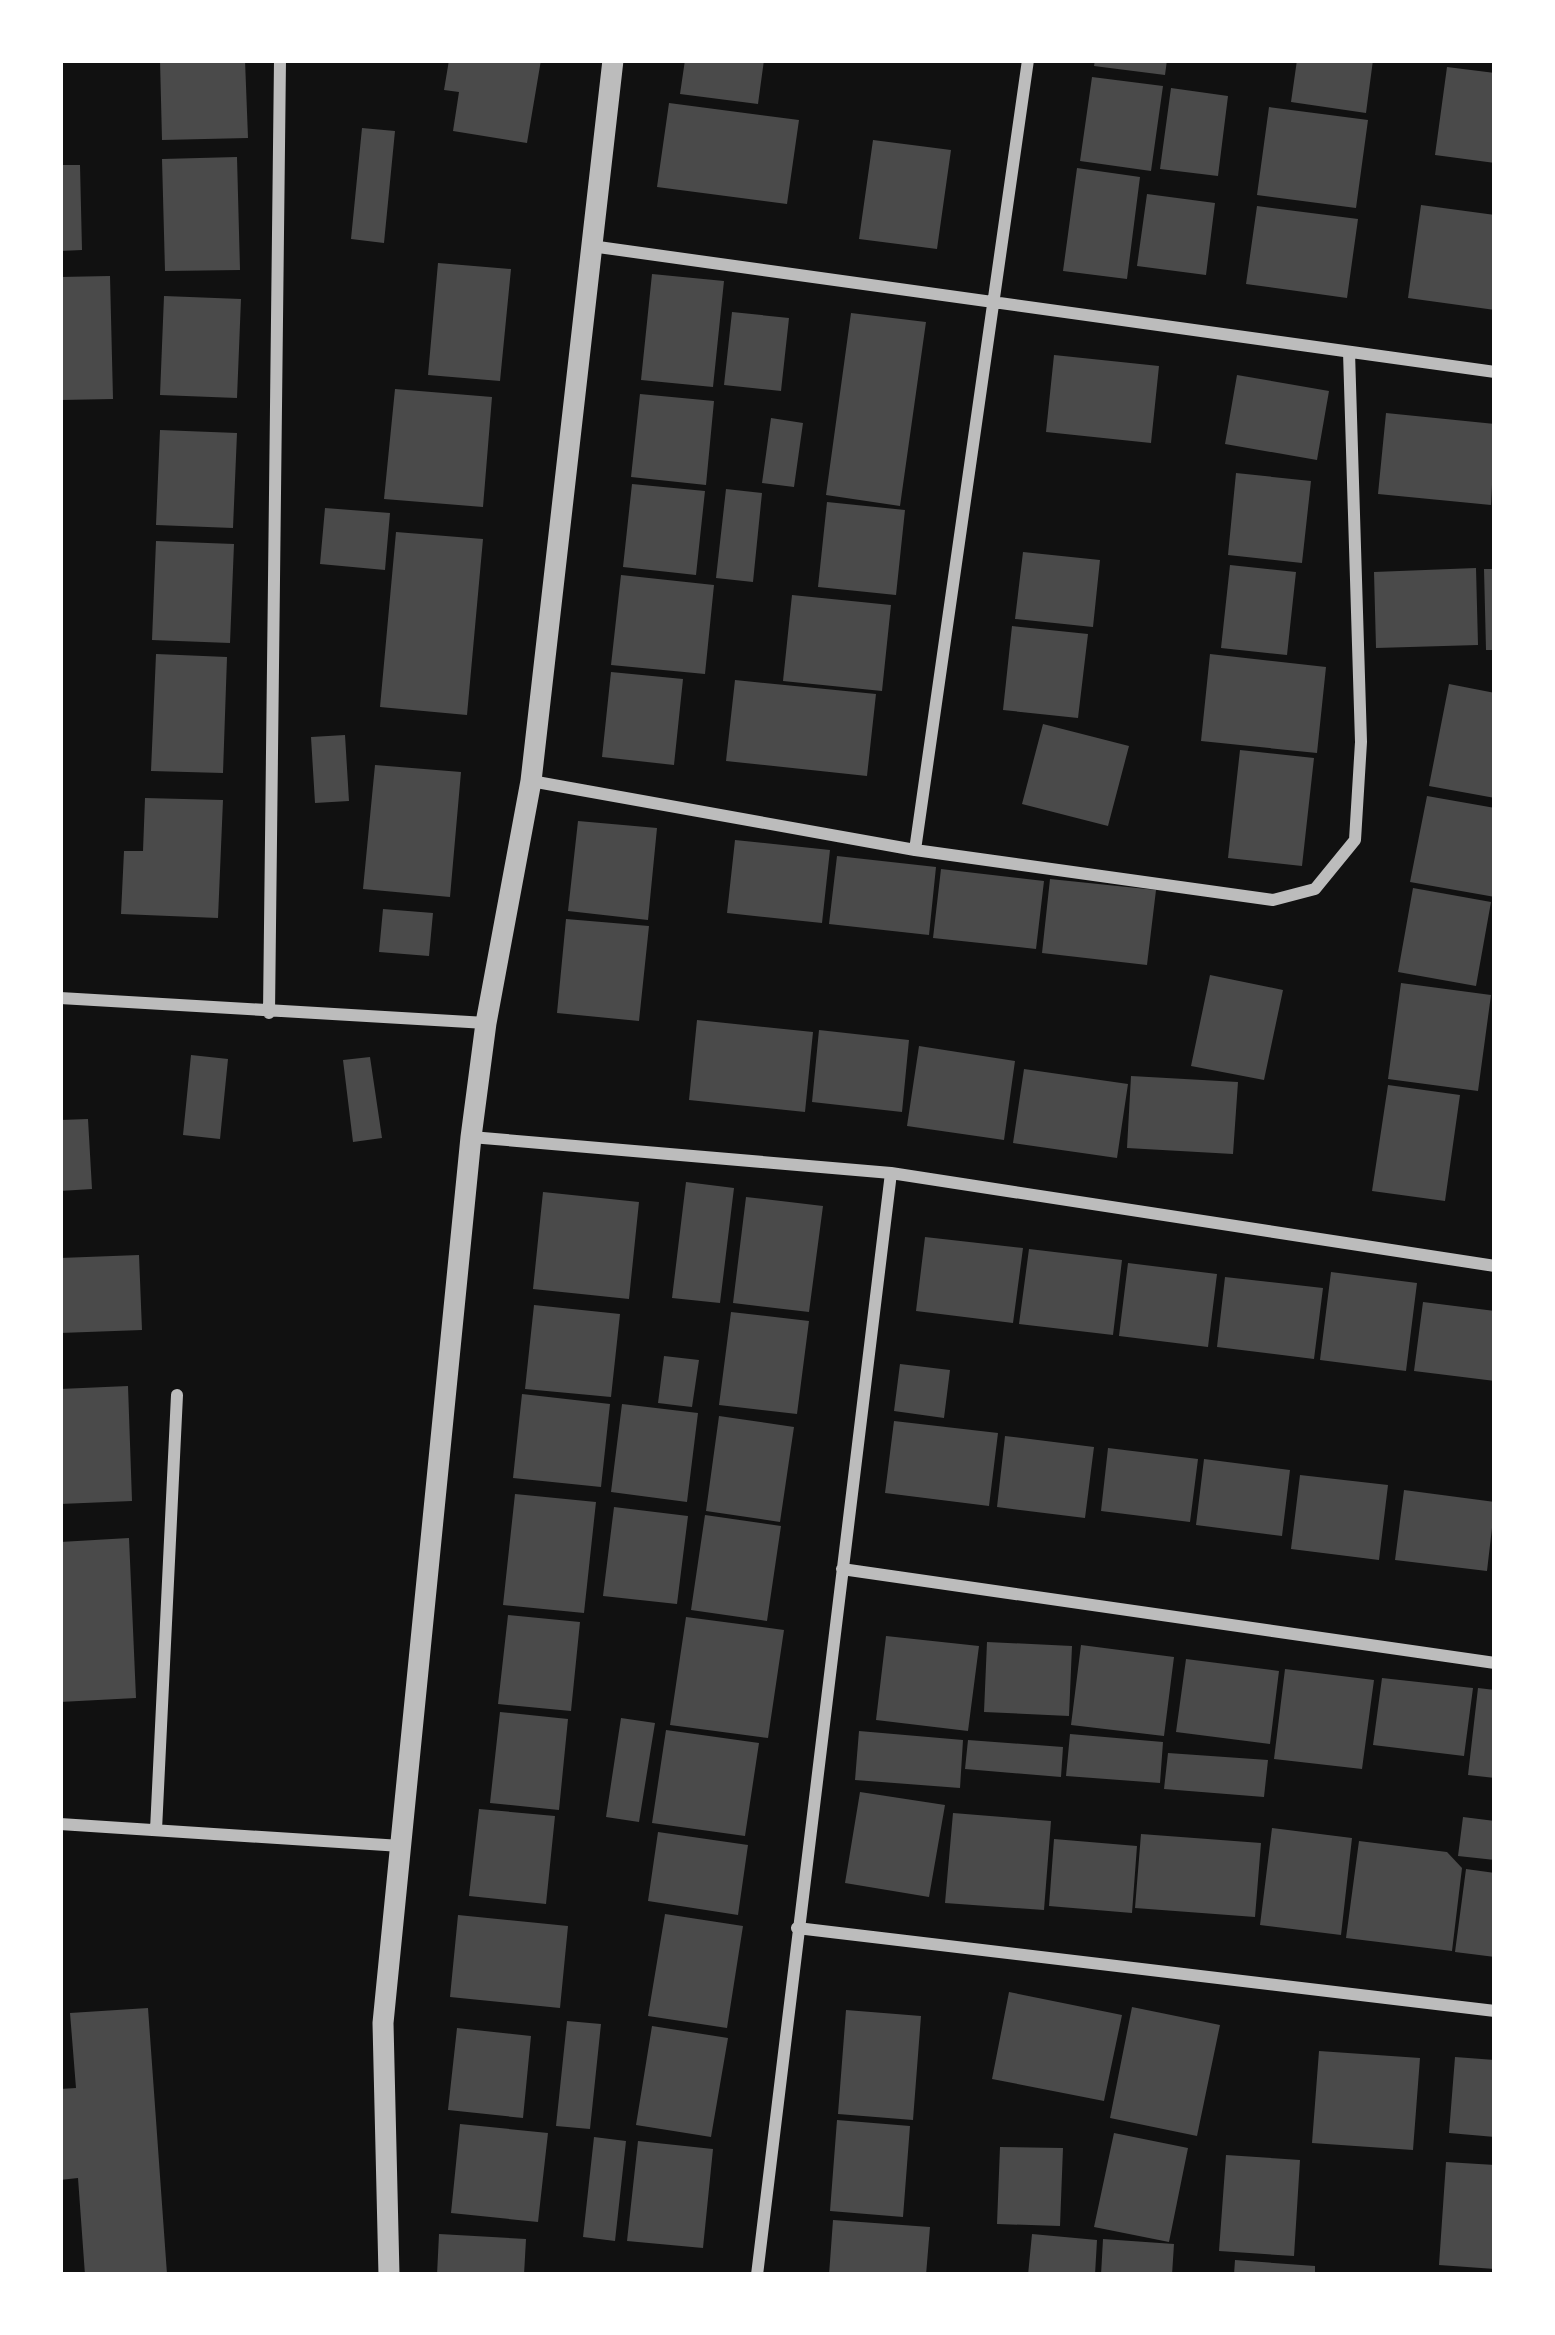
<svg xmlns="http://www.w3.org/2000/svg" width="1555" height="2335" font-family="Quicksand,sans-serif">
<rect width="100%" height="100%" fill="#111"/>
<path fill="#4a4a4a" d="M160,60H245L248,138L162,140Z
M449,60H541L527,143L453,131L459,92L444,90Z
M685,60H764L758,104L680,94Z
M1095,60H1167L1165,75L1094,66Z
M1297,60H1373L1366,113L1291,102Z
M1447,67L1495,73V163L1435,155Z
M1092,77L1163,86L1151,171L1080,161Z
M1171,88L1228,96L1218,176L1160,169Z
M669,103L799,120L787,204L657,187Z
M1269,107L1368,120L1356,208L1257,195Z
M362,128L395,131L384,243L351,239Z
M873,140L951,150L937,249L859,239Z
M237,157L240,270L165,271L162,159Z
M60,165H80L82,250L60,251Z
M1077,168L1140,177L1127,279L1063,271Z
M1147,194L1215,203L1206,275L1137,266Z
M1421,205L1495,215V310L1408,298Z
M1257,206L1358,219L1347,298L1246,284Z
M438,263L511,269L500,381L428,375Z
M652,274L724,281L713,387L641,380Z
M110,276L113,399L60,400V277Z
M164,296L241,299L237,398L160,395Z
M732,312L789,318L781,391L724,385Z
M851,313L926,322L900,506L826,495Z
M1054,355L1159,366L1151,443L1046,432Z
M1237,375L1329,391L1317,460L1225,444Z
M395,389L492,397L483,507L384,499Z
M640,394L714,401L706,485L631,477Z
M1386,413L1495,424L1491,505L1378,494Z
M771,418L803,423L794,487L762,483Z
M160,430L237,433L233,528L156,525Z
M1236,473L1311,481L1302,563L1228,555Z
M632,484L705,491L696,575L623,567Z
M726,489L762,493L753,582L716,578Z
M827,502L905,510L896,595L818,587Z
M325,508L390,513L385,570L320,564Z
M396,532L483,539L467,715L380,707Z
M156,541L234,544L230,643L152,640Z
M1023,552L1100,560L1093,627L1015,619Z
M1230,565L1296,572L1287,655L1221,648Z
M1476,568L1478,645L1376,648L1374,572Z
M1484,569H1495V650H1486Z
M621,575L714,585L705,674L611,665Z
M792,595L891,605L882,691L783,681Z
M1012,626L1088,634L1078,718L1003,710Z
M156,654L227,657L223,773L151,771Z
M1210,654L1326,667L1317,753L1201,741Z
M611,672L683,679L674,765L602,757Z
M735,680L876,694L867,776L726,761Z
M1449,684L1495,693V798L1429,786Z
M1043,724L1129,746L1108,826L1022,804Z
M345,735L349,801L315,803L311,737Z
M1240,750L1314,758L1302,866L1228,858Z
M375,765L461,772L450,897L363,889Z
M1427,796L1495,808V897L1410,882Z
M145,798L223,800L218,918L121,914L124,851H143Z
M578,821L657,828L648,920L568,911Z
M735,840L830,850L822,923L727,913Z
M837,856L936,867L929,935L829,924Z
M941,869L1044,881L1036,949L933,938Z
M1050,879L1156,890L1147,965L1042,953Z
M1413,888L1491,902L1476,986L1398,972Z
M383,909L433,913L429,956L379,952Z
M566,919L649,926L639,1021L557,1013Z
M1210,975L1283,990L1264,1080L1191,1066Z
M1401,983L1491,995L1478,1091L1388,1079Z
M697,1020L813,1032L805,1112L689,1100Z
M819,1030L909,1040L902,1112L812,1102Z
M919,1046L1015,1061L1004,1140L907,1126Z
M191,1055L228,1059L220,1139L183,1135Z
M370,1057L382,1138L353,1142L343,1060Z
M1024,1069L1128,1084L1117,1158L1013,1143Z
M1131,1076L1238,1082L1233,1154L1127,1148Z
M1388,1085L1460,1095L1445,1201L1372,1191Z
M88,1119L92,1189L60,1191V1120Z
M686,1182L734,1188L720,1303L672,1298Z
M543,1192L639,1202L629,1299L533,1289Z
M746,1197L823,1206L809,1312L733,1303Z
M925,1237L1023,1248L1013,1323L916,1311Z
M1029,1249L1122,1260L1113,1335L1019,1324Z
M139,1255L142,1330L60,1333V1258Z
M1128,1263L1217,1274L1208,1347L1119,1336Z
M1331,1272L1417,1283L1406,1371L1320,1360Z
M1225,1277L1323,1288L1314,1359L1217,1347Z
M1423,1302L1495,1311V1381L1414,1371Z
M534,1305L620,1314L611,1397L525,1389Z
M731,1312L809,1321L797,1414L719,1405Z
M664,1356L699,1360L692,1407L658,1403Z
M900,1364L950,1370L944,1418L894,1411Z
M128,1386L132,1501L60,1504V1389Z
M522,1394L610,1404L601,1487L513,1478Z
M622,1404L698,1413L687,1502L611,1492Z
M719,1416L794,1427L780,1522L706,1511Z
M894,1421L998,1433L989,1506L885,1493Z
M1005,1436L1094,1447L1085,1518L997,1507Z
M1108,1448L1198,1459L1190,1522L1101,1511Z
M1204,1459L1290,1470L1282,1536L1196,1525Z
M1300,1475L1388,1485L1379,1560L1291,1549Z
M1404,1490L1495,1502L1487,1571L1395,1560Z
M515,1494L596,1502L584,1613L503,1605Z
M614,1507L688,1516L677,1604L603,1596Z
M705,1515L781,1526L767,1621L691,1610Z
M129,1538L136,1698L60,1702V1542Z
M508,1615L580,1622L571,1711L498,1704Z
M686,1617L784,1630L768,1738L670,1725Z
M886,1636L979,1646L968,1731L876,1720Z
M987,1642L1072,1646L1069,1716L984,1712Z
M1081,1645L1174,1657L1164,1736L1071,1725Z
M1186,1659L1279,1671L1270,1744L1176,1732Z
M1285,1669L1374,1680L1362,1769L1274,1759Z
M1382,1678L1473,1688L1464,1756L1373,1745Z
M1478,1688L1495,1690V1778L1468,1775Z
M500,1712L568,1719L559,1810L490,1803Z
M621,1718L655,1723L639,1822L606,1817Z
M666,1730L759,1743L745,1836L652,1823Z
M859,1731L963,1740L960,1788L855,1780Z
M1070,1734L1163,1742L1160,1783L1066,1776Z
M968,1740L1063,1747L1061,1777L965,1769Z
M1168,1753L1268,1760L1264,1797L1164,1789Z
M860,1792L945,1805L929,1897L845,1883Z
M479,1809L555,1816L546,1904L469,1896Z
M953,1813L1051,1821L1044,1910L945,1903Z
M1463,1817L1495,1821V1860L1458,1856Z
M1272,1828L1352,1838L1341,1935L1260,1925Z
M658,1832L748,1845L738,1915L648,1901Z
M1141,1834L1261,1843L1255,1917L1135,1908Z
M1054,1839L1137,1846L1132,1913L1049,1906Z
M1359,1841L1447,1852L1462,1868L1452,1951L1346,1938Z
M1466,1869L1495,1873V1957L1455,1952Z
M665,1914L743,1926L727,2028L648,2016Z
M458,1915L568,1926L560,2008L450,1997Z
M1009,1992L1122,2015L1104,2101L992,2079Z
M1132,2007L1220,2025L1197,2136L1110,2118Z
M148,2008L167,2274L85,2275L78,2178L60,2180V2089L76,2088L70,2013Z
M846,2010L921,2016L913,2120L838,2114Z
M567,2021L601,2024L590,2129L556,2126Z
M652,2026L728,2038L711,2137L636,2125Z
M457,2028L531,2036L523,2118L448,2110Z
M1319,2051L1420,2058L1413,2150L1312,2143Z
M1455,2057L1495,2060V2137L1449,2133Z
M837,2120L910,2126L903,2217L830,2211Z
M460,2124L548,2133L538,2222L451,2213Z
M1114,2133L1188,2148L1169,2242L1094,2227Z
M594,2137L626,2141L615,2241L583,2237Z
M638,2141L713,2149L703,2248L627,2241Z
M1000,2147L1063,2148L1060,2226L997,2224Z
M1226,2155L1300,2160L1294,2256L1219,2251Z
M1446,2162L1495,2165V2269L1439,2265Z
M833,2220L930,2227L926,2275H829Z
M439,2234L526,2239L524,2275H437Z
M1032,2234L1097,2240L1095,2275H1028Z
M1103,2239L1174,2244L1172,2275H1101Z
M1235,2260L1315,2266V2275H1234Z"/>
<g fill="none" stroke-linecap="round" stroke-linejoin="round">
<path stroke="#bcbcbc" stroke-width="12" d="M591,246L1495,372
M531,781L915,850L1273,900L1315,889L1355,840L1361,742L1349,352
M915,850L1028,60
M60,998L486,1023
M269,1013L280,60
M471,1137L891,1173L1495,1266
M842,1569L1495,1663
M60,1824L401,1846
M156,1830L177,1395
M797,1928L1495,2011
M757,2275L891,1173"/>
<path stroke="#bcbcbc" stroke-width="21" d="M389,2275L383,2023L471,1137L486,1023L531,781L613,60"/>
</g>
<rect width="1555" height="2335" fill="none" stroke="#ffffff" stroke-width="126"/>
</svg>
